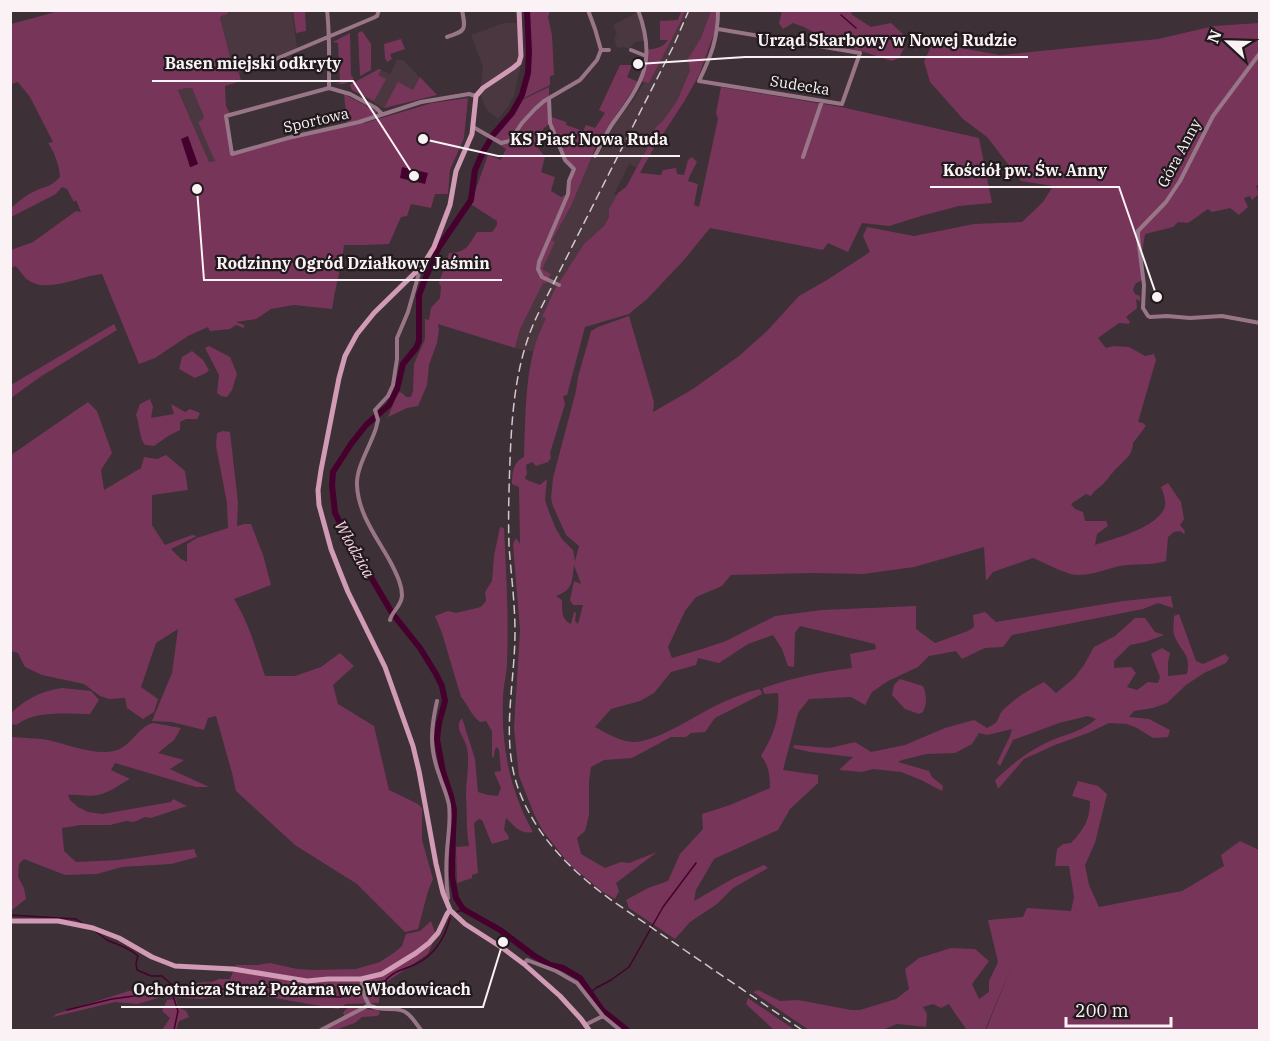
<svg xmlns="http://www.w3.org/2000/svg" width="1270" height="1041" font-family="'IBM Plex Serif',serif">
<rect width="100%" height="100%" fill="#3d3036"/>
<path fill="#4a3740" d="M234,11H292L297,48L275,57L277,61L239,73L233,69L229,61L220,18L221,16Z
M683,11H713L693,81L640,169L629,164L614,194L626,197L590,249L541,327L534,352L515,348L520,329L543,282L541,270L547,250L590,155L597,158L615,124L634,99L659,58Z
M636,13L642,26L645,41L635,42L629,49L624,47L617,48L614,37L617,36L616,32L613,25Z
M504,23H518L520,56L512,67L487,88L521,65L514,96L507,108L498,119L487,110L482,99L480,93L483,67L471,35Z
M397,60H403L437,95L383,108L352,90L350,84L379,69L390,74Z
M186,88H192L204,117L202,120L198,122L216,160L209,162L178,89Z"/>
<path fill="#78355a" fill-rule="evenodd" d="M59,11H230L227,14L221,16L220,18L233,69L239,73L241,81L225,86L226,106L231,115L226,116L231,156L298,136L359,122L365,123L432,103L468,98L464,138L450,170L448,194H435L431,208L411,204L407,216L401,217L389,244L364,245H344C342,266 335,287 332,309L294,305L271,309L256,319L236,322L244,325V328L236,325L230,329L210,331L208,327L188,336L155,358L139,364L102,274C80,276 47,294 28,280C22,276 21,270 15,266L11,268V250L33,242L76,211L81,212L76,200L74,202L67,189L62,187L56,194L11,217V208C18,202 26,195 35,191C46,186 51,187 60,177C59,165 55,153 48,143L53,142L30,97L18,82L11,84V24ZM186,88H192L204,117L202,120L198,122L215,161L209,162L178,90Z
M293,11H305L306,31L296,33Z
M527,11H550L548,17L552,35L554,75L550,76V85L522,99V100L549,87V116L566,122V125L583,131L586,125L595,128L605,113L599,110L620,65H632L627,77L638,82L597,144L571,206L552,240L555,242L542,269L551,274L546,283H543L520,329L515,348L438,324L439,329L437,343L429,365L427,385L418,406L407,408L388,417L398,392L402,393L406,397H411L413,391L414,364L425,339V319L429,320L431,308L440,298L441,287L439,283L449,253C467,252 468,246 477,232H492L497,225V221L472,205L471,203L488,155L501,160L506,149L491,139C497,128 507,120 513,110C533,75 529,48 527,11ZM550,123L565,160L574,169L568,194L561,197L551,191L555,177L541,172L545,157L538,148L543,129Z
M681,11H685L681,21L649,83L639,81L646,64L644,55L647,50C657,48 662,48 668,40H660V21L678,20Z
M711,11H716L715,31L699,75L685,100L652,151L640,173L661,175L663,170L676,168L677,174L684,175L688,160L692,157L697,162C694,168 690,174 688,181L698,184L694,205L699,207L718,119L716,113L721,87L841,107L979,138L992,203L959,206L921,216L889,226L862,223L848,252L828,243L823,250L710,228L684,260L647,299L629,314L585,327L567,395L563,396L565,404L550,453L551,458L548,462L536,466L532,462L526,465L527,473L525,478L527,480L540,485L547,479L545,500L549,512L556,529L562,539L573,550L575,561L579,546L566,535L553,506L551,498L553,478L576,391L578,377L591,331L598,327L629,316L654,402L653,412L693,389L739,356L767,331L799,296L827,280L870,252L863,236L867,227L914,236L974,224L1022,222L1043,202L1053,186L1021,181L987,137L963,119L930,82L924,61L933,43L1000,55L1158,39L1214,26L1259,23L1260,184L1256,186L1259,194L1252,200L1250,196L1244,198L1248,207L1239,215L1230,208L1212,212L1208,209L1188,223L1178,222L1173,227L1145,234L1142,253V280L1135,284L1133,290L1135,294L1140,296V301L1136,299L1137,308L1126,317L1130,322L1129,324L1119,323L1098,338L1106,348L1113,346L1129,347L1145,356L1154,354L1156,360L1138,422L1143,423L1146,426L1133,443C1133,456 1122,462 1114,471C1110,475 1106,482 1101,486C1097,489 1094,491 1091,496L1086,494L1071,504L1075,509L1083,512L1085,521H1106L1108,526L1097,534L1095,545C1113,539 1160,527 1165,506C1166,500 1163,492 1161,487L1168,483L1181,502L1184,519L1180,525L1185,531L1184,534L1180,531L1174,532L1168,537L1166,561C1151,566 1134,563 1119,566C1105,570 1091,575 1077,575C1067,575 1043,562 1033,558L993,572L986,581L984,547L914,567L863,574L812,573L731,575L722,586L696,597L685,611L668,647L672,658L702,649L726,641L775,616L822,610L916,606V629L935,643L968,631L974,627L973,615L985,612L996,622L1123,601L1171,596L1173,608L1158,603L1143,609L1012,635L1003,647L985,648L962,659L956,651L929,656L918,667L888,681L872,692L865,705L851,697L809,699L798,713L783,770L818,775V783L790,809L778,830L714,859L696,890L694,901L734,878L764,865L768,868L733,888L717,904L690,922L675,939L629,908L626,900L648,888L668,881L680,854L703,829L702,814L730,805L770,788C770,776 769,765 761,756C774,734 780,719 778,693L765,694L763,691V688C795,677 820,672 852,668L850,654L876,649L875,644L800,626L795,633L794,667L788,666L782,649L773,635L748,644L719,663L698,658L696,665L671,672L654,693L640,701L611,709L595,727C607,733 620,742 634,742C656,742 695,716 715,706C729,699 744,693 759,689L761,691L762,694L715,718L705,732L691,733L686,737H671L632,758L604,760L591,767L589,781V815L585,831L577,838L581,854L605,868L621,862L629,863L657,852L616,883L619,891L615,899L603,892L570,865L543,831L534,814L519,776L514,728L520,630L513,544L516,538L520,544L519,487L512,484C512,473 513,462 524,457C526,411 524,360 546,318L542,317L555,289L584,244L604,226L609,217V209L618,193L626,187L647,149L648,142L656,127L663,121L677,101L690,71L688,59L701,38ZM574,565L581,584L574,581L570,600L573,605H583L578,624L575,621L576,613L574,612L571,624C561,619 562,610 562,600L556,596C573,590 572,582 574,565Z
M782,11H853L851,14L871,27L891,23L904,35L905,46L899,58L892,61L861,51L814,43L815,33L804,27L793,23L783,29L779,23Z
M362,31L371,44V70L360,76L358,33Z
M350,33L351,75L354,79L344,84H335L340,83L338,43L333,42Z
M401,39L405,49L390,54L392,59L387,62L385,58L384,44Z
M379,69L381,70L378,75L386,79L374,101L352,90L350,85Z
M420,77L437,95L384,108L398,82L413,90Z
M344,94L376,111V114L372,117L347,123Z
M114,324L117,330L40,377L11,398V385Z
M209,346L230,357L237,374L232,390L227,397L221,396L217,393L219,375L205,348Z
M192,351L203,360L209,370L206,373L195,378L179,369L182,357Z
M150,399L153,407L151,418L174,414L171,404L185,412L190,409L200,413L197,419H186L180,422V430L168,436L154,446L145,445C139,438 140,425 136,415L140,404Z
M88,402L97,411L112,453L101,470L104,490L141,468L144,457L157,459L166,455L185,471L188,490L152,495V525L165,545L192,535L197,536L171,549L181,559L187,562V544L197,538L228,528L227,503L216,446L217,433L223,431L230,432L238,503L237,526L244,524H251L263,555L271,585L234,599C249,623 256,649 265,676H295L321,667L340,653L354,666L333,685L338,704L374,726L389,790L418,804L422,808V840L433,879L428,891L418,929L405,932L357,884L295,845L236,791L232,773L216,716L208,718L204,730L172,722L152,721L172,673L178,629L156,643L141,687L158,699L154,712L143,719L127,708L125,698L109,699L100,696L84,684L42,675L25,667L18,653L11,651V634H13L10,631L11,455Z
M500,527L504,528C506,573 509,618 507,662C507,674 503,686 503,699C501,745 510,792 533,832C521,835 514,826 506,818L504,830L508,835L509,839L492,844L482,820L479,819L474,823L478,873L472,875V878L457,883L456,847L469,846C466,828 467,812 466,795C466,780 470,763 467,748C465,737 453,728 462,718L475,759L478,792L488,795L498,796L501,788L494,772L501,771L499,750L497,747L495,749L494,756L492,758V731L486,721L480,722C470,714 469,706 461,697L442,633L435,616L448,611L456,613L481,607L486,601L485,592L492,581L494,556Z
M1179,614L1196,661L1203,664L1225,654L1229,658L1226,663L1204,673L1186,685L1167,703L1153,708L1134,711L1129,717L1149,719L1170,730L1168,737L1153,738L1137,728L1127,724L1109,723L1088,733L1055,745L1024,759L998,789L995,780C1014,763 1026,752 1050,741C1066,734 1083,731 1096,719L1088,716L1059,723L1013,740L1000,766L997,763L1010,736L1012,729L987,735L979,733L972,744L955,753L927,754L902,760L898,762L929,771L932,777L943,786L942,791L921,780L901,772L873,769L862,772L839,770L853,757L810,752L793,748L794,745L830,748L855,742L871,752L905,745L945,728L974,720L987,728C1002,721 995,720 1003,710C1015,698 1030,689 1044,682L1056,693L1074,678L1084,665L1094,647L1115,636L1135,618H1145L1155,632L1164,635L1145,642L1130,645L1114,661V668L1131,667L1136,673L1127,687L1137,690L1148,682L1158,683L1160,677L1151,654L1162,648L1170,653L1168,662V676L1187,674C1191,653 1182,654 1175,637C1172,631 1174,623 1174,616Z
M900,679L923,686C927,696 927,703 923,712L919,714L905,709L892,695L894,685Z
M62,688L91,691L99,700L90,714C66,714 36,710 16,725L13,724L11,728V713C28,698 39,692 62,688Z
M153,723L181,728L174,740L158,753L184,760L170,769L209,787H196L115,763L111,770L130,779C120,784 109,793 98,795C88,797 78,794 68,795L70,800L78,807L88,812L103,814L171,802L173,799L187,806L151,818L145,817L134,822L126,821L110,825H81L62,828L64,851L76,862L118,860L194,849L197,857L171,864L122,867L97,874L65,875L24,859L19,864L18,877L24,888L26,899L12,910L10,907V812L12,809L10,806L11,737C23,738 36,738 48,740C67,744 97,757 117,750C132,745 138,727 153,723Z
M1078,781L1098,786L1107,794L1095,843L1085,865L1089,885L1099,907L1182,891L1224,866L1221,855L1240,841L1259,850V1030H986L1012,965L985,1030H967L954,1012L949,1004L941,1008L933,1004L923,1007L927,1014L926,1027L897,1024L882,1030H809L753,992L758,990L780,1001L798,1000L851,1010H860L896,999L909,989L905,969L919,958L951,948L975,949L989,961L972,984L979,999L989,992V981L998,962L988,920L1023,917L1027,908L1071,911L1074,897L1069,866H1055L1057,849L1063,844L1071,843C1084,829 1090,820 1090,801L1072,796Z
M431,921L436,935L428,954L388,981L386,991L379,997V1003L346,1004L338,1009L257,995L243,994L201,999L162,997L137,1004L115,1002L53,1017L56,1014L132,990L164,986L177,989L191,983L212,982L219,979H230L236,965H257L270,963L297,969L314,970L356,969L380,962L395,952L402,946L406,934L420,931Z
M748,998L795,1030H774L746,1004Z
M176,999L178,1007L186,1011L189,1017L179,1021L176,1030H162L170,1018L162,1011L167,1000Z
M351,1006C361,1010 369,1008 379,1011L380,1014L377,1016L362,1017L355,1023L335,1030H324L345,1018L343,1013L345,1010Z"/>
<path fill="#46002d" d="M188,136L198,164L191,167H190L181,139Z
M402,167L428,173L425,184L400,178Z"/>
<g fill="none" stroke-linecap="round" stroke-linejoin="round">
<path stroke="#46002d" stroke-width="1.5" d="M837,10L838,11
M841,15L856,28
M457,912L463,909
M10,915L76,919L82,923
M95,931C99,934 103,937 107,940C118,945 129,947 138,956L136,963L137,970L151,976H162L178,990
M367,992C381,990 382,981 393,974C399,970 407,968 414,965C434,956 445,938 450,918
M591,992L596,988L611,980L629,967L663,907L696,863
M67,1010L112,999L178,990L212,991L230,988L279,987L292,990L299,993L317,996L340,997L357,993L361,994
M174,1030L178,1011L173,996L175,991"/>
<path stroke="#46002d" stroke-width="6" d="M527,10L529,51L528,73L522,95L512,113L493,135L483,152L475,170L471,200L439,247L425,279L419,295V341L416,348L403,364L397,389L389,405L366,425L351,444L333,472L332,485L335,513L344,531L392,613L420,648L436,674L442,686L445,701L439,723L437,739L443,772L451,796L454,810L452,860V877L456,898L463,909L500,930L533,955L550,965L563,968L580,978L602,1010L627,1030"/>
<path stroke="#997687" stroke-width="4" d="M327,10C330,36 329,62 329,88
M718,29L860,53L842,104L699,81C711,56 718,39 718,10
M447,37C466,31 466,30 462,10
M601,50H609
M631,50L646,56
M1260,53L1213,116L1180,181L1166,202L1138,231V237L1144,285L1143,308L1148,316L1150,317L1167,316L1190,318L1222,316L1260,323
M271,61L373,18L377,16L379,10
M549,98L550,123L565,160L574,169L569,181L568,194L539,262L538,269L542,277L559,285
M382,114L376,108L350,94L329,88L226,116L232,154L288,138L359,122L421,102L469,94L476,96
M473,127L501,143L510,141L522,123L535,109L544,101L580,80L597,60L601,50L595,29L588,10
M595,156C601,145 606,133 613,123C643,82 657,61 638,10
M803,157L822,101
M390,620C392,611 401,607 402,596C402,585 397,575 392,565C379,540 358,515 357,485C356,467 371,445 376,428L378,420L375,410L388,396L393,385L397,359V338L408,312L419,273L417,271
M437,701C431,728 429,747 439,774C442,784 447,794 449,805C451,820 448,836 447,851C446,866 446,883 448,898
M524,964L527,960L556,971L577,983L603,1016L620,1030
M361,979L365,997L369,1005C381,1013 399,1005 408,1014C413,1018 417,1025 421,1030
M585,1025L603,1016
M321,1030L369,1005"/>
<path stroke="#d19ab5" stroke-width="5" d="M519,10L521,56L519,63L513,68L483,88L476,96L472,134L456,171L450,205L434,247L423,265L374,313L357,334L345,356L339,378L321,470L318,490L319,505L331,549L340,572L348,592L385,667L413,746L419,771L436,864L443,893L450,910L465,924L504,949L524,964L560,996L581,1019L589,1030
M10,921H58L93,928L119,938L152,957L175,966L233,969L307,981L328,979H361L382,974L416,953L429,943L438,933L447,914L450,910"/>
<path stroke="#d1c7cc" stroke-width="1.5" stroke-dasharray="9 4.5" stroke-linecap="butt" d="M689,10L673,47L538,314C516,359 512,410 510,460C509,488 508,517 509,546C511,574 515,603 515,632C515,683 501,735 517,785C534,835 571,871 614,902L802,1030"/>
</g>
<g text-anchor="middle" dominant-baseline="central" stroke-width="4.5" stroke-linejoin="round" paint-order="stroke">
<g font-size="15" fill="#fbf2f6" stroke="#201a1d">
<text transform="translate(800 85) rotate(9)">Sudecka</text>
<text transform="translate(316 120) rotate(-13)">Sportowa</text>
<text transform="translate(1179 153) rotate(-62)">Góra Anny</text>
</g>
<g font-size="16" font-style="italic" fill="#ffd3e7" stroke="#201a1d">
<text transform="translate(355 549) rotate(60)">Włodzica</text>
</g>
</g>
<path fill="none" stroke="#fbf2f6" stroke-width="2" d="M638 64L745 57H1028M414 176L353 81H152M423 139L498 156H680M1157 297L1119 187H930M197 189L204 280H502M503 942L483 1007H121"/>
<g fill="#fbf2f6" stroke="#201a1d" stroke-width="2">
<circle cx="638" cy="64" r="6"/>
<circle cx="414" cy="176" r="6"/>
<circle cx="423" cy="139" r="6"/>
<circle cx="1157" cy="297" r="6"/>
<circle cx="197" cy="189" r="6"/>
<circle cx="503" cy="942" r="6"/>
</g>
<g font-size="16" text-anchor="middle" font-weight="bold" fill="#fbf2f6" stroke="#201a1d" stroke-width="4.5" stroke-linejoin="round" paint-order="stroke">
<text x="887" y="46">Urząd Skarbowy w Nowej Rudzie</text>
<text x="253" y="69">Basen miejski odkryty</text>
<text x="589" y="145">KS Piast Nowa Ruda</text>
<text x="1025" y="176">Kościół pw. Św. Anny</text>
<text x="353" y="269">Rodzinny Ogród Działkowy Jaśmin</text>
<text x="302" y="995">Ochotnicza Straż Pożarna we Włodowicach</text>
</g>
<rect width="1270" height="1041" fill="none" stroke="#fbf2f6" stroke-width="24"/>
<g transform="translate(1228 42) rotate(292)" stroke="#201a1d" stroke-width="4.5" paint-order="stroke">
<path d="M0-4.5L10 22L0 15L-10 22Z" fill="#fbf2f6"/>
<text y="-9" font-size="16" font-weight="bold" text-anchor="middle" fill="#fbf2f6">N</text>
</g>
<path d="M1066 1017v9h105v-9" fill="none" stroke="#fbf2f6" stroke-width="3"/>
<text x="1075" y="1017" font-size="18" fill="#fbf2f6" stroke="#201a1d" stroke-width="4.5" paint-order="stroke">200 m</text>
</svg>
